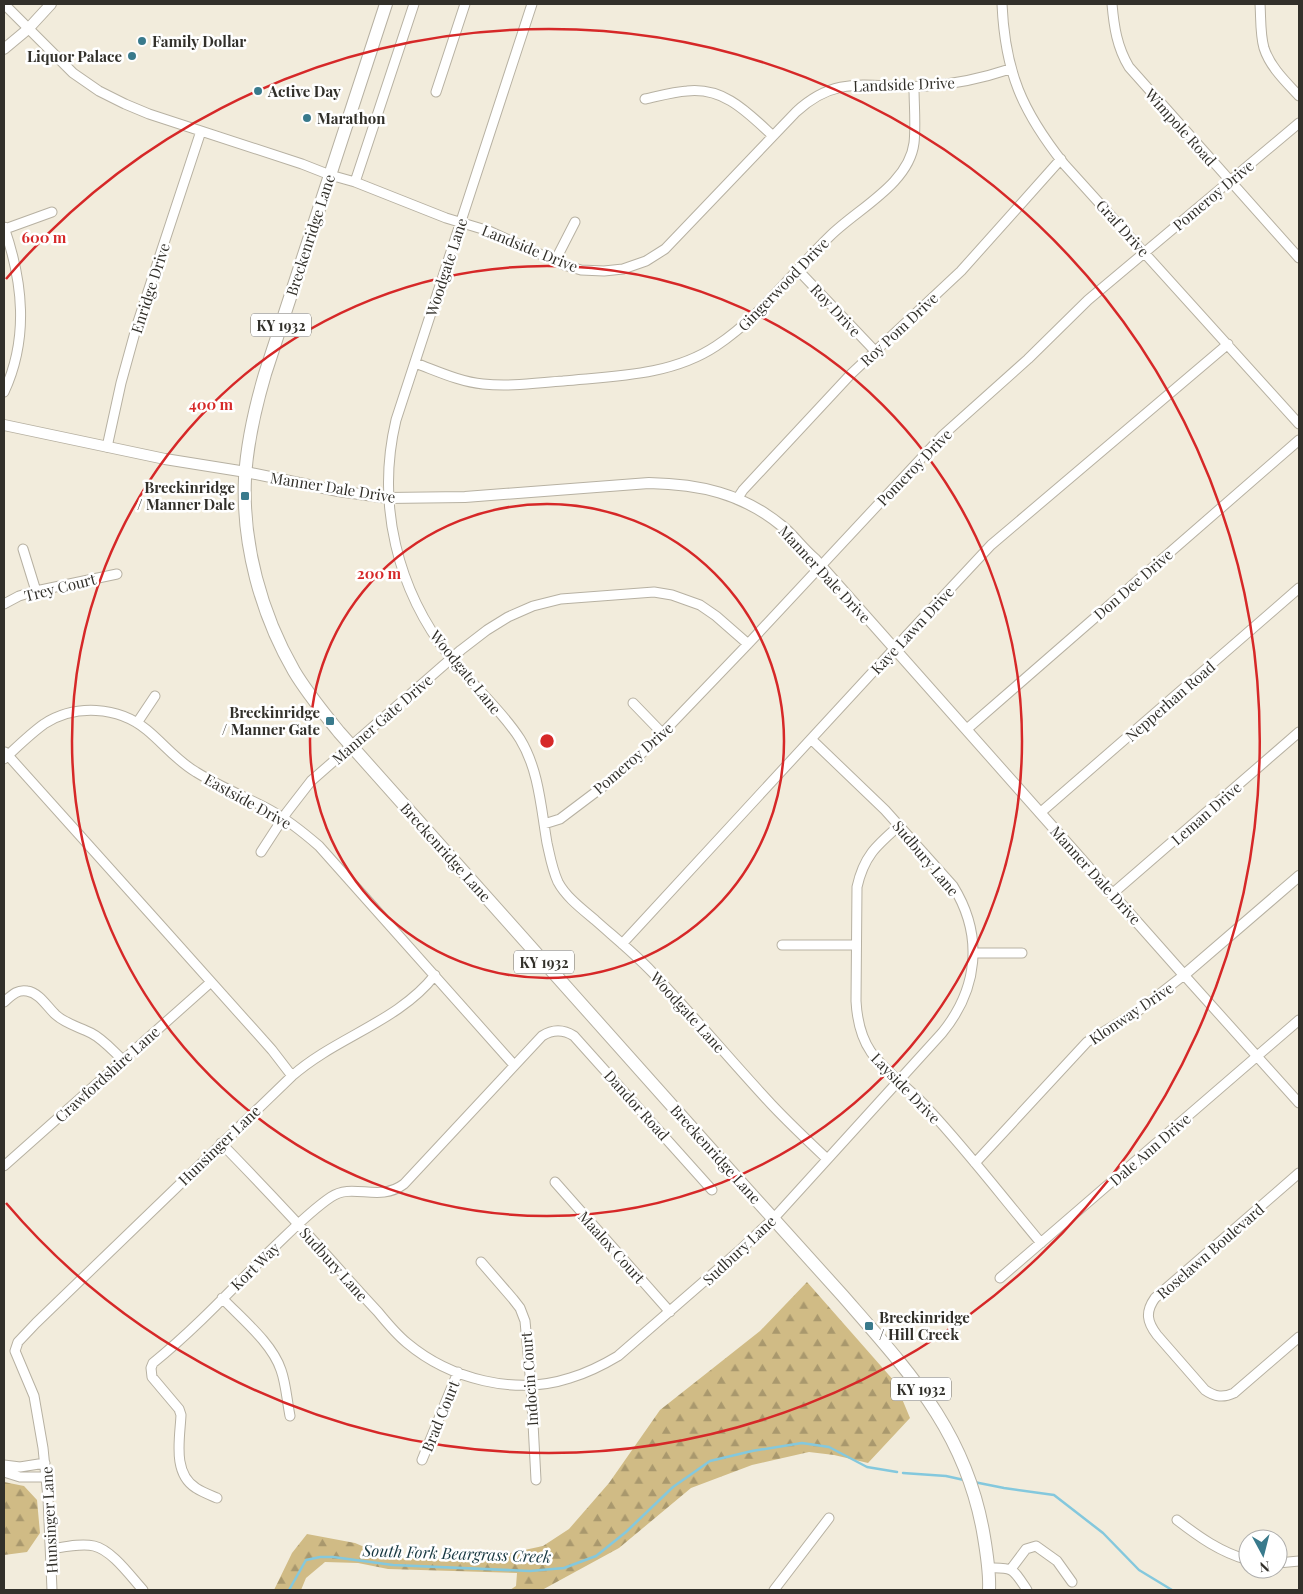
<svg xmlns="http://www.w3.org/2000/svg" width="1303" height="1594" font-family="'Playfair Display',serif">
<defs>
<pattern id="forest-firs" width="22" height="20" patternUnits="userSpaceOnUse" patternTransform="scale(1.25)"><rect width="22" height="20" fill="#d0bb85"/><path d="M5 1l3.5 6h-7zM16 11l3.5 6h-7z" fill="#a9986d"/></pattern>
</defs>
<rect width="100%" height="100%" fill="#f2ecdc"/>
<path fill="url(#forest-firs)" d="M807,1282L895,1382L910,1418L868,1463L834,1455L809,1452L752,1465L691,1488L619,1548L542,1590H510L516,1586L517,1573L388,1569L358,1563L325,1562L306,1578L301,1590H274L292,1553L307,1534L355,1543L388,1557H492L543,1546L569,1529L609,1483L660,1410L760,1331Z
M4,1482L24,1486L37,1500L40,1533L27,1552L4,1555Z"/>
<g fill="none" stroke-linecap="round" stroke-linejoin="round">
<path stroke="#84c8dd" stroke-width="2.5" d="M903,1473L946,1476L964,1480
M974,1482L1004,1488L1054,1495L1103,1533L1139,1570L1172,1590
M289,1590L306,1560L320,1557H333L393,1565L530,1571L564,1568L596,1556L626,1532L673,1487L710,1461L752,1451L802,1443L829,1447L867,1467L897,1472"/>
<g stroke="#b7b1a2" stroke-width="11">
<path id="minor" d="M4,4L73,73L99,91L125,104L149,114L302,164L330,175L355,182L446,218L489,231L564,265L581,270L604,271L623,269L646,261L665,249L796,112C840,71 874,90 927,86C956,84 983,78 1010,69
M532,4L396,420C376,504 397,590 450,657C472,685 501,709 520,739C539,770 541,808 547,843C550,856 552,869 558,882C566,897 582,909 595,920C614,937 634,953 652,972C693,1015 731,1061 772,1105C790,1124 808,1141 827,1159
M1002,4C1005,72 1022,111 1064,164L1299,424
M1112,4C1114,27 1117,47 1129,67L1299,258
M1260,4C1261,18 1260,34 1264,48C1270,67 1286,82 1299,96
M436,92L465,4
M645,99C659,96 673,92 687,91C724,87 747,112 772,135
M355,182L414,4
M4,227C23,282 29,338 4,392
M5,229L52,212
M555,261L575,222
M798,270L875,351
M415,363C437,371 460,382 483,384C510,387 536,383 563,381C614,376 671,376 716,346C760,317 792,273 830,236C857,209 909,184 914,143C916,125 914,105 914,87
M107,447L121,383L137,325L201,131
M737,499L743,490L851,374L961,271L1061,159
M23,549L36,591
M4,604L19,596L36,591L117,574
M633,703L663,734
M137,723L155,696
M967,729L1299,440
M5,752L162,927L272,1050L292,1076
M4,759C17,747 30,734 44,724C75,704 118,706 147,730C164,744 177,761 196,772C220,787 246,797 270,810C288,820 304,833 319,846L514,1065
M1040,813L1299,588
M544,824L560,819L613,779L652,744L748,644L943,435L1028,359L1088,300L1299,123
M900,825C876,846 864,856 857,887L856,1001C857,1019 860,1036 871,1052C887,1074 912,1090 930,1111C969,1153 1004,1199 1041,1243
M261,852L287,812L311,781L461,650L487,630L508,617L533,606L561,599L654,592L672,595L700,605L716,616L748,644
M1112,894L1299,732
M622,944L894,649L991,545L1228,344
M782,945H856
M973,953H1022
M4,1002C11,996 17,989 27,991C40,993 47,1007 56,1015C66,1024 79,1027 91,1033C103,1039 113,1051 123,1060
M221,1143C258,1181 295,1220 330,1259C346,1277 362,1295 378,1312C387,1323 396,1334 407,1343C450,1379 515,1396 570,1378C587,1373 603,1365 618,1356L739,1251L774,1218L942,1033C978,989 984,936 953,886L885,810L811,739
M975,1163L1087,1042L1138,1011L1184,975L1299,1103
M4,1166L211,982
M1299,1173L1155,1298C1145,1312 1147,1322 1157,1335L1205,1390C1215,1397 1223,1398 1234,1393L1299,1337
M555,1182L670,1312
M481,1262L513,1299L520,1308L525,1321L531,1385L536,1480
M1000,1278L1299,1020
M222,1298C242,1319 272,1343 281,1370C286,1384 287,1401 290,1416
M422,1460L458,1372
M4,1465L20,1467L45,1463
M4,1472L20,1477H47
M217,1498C210,1495 202,1492 196,1488C172,1473 180,1438 181,1415L179,1409L152,1377L151,1368L153,1363C195,1329 233,1288 271,1250C290,1232 310,1211 331,1197C353,1182 379,1203 404,1184L542,1036C553,1029 563,1029 574,1036L712,1190
M1177,1520C1199,1537 1220,1552 1248,1560
M51,1549C64,1547 81,1543 94,1546C112,1550 131,1577 143,1590
M1278,1563L1299,1561
M988,1568C1014,1567 1013,1569 1027,1590
M1011,1569L1026,1549L1036,1546L1057,1561L1072,1582
M52,1590L48,1498L43,1448L34,1396L15,1351L18,1342L36,1323L292,1076C336,1037 398,1022 435,975
M774,1590L829,1518"/>
</g>
<g stroke="#b7b1a2" stroke-width="12">
<path id="tertiary" d="M4,49L28,29L51,4
M4,425L165,459L246,472L338,491L388,498L465,497L649,483C699,484 742,493 782,526C794,536 803,549 815,559L1184,975L1299,876"/>
</g>
<g stroke="#b7b1a2" stroke-width="14">
<path id="primary" d="M386,4L265,374C255,408 247,443 245,478C242,544 261,614 294,671C307,693 323,712 339,732L724,1164C764,1208 803,1252 843,1296C910,1373 967,1433 984,1537C987,1555 990,1573 989,1590"/>
</g>
<use href="#minor" stroke="#fff" stroke-width="9"/>
<use href="#tertiary" stroke="#fff" stroke-width="10"/>
<use href="#primary" stroke="#fff" stroke-width="12"/>
</g>
<g fill="none" stroke="#d62828" stroke-width="2.5">
<circle cx="547" cy="741" r="237"/>
<circle cx="547" cy="741" r="475"/>
<path d="M6 279A712 712 0 1 1 6 1203"/>
</g>
<g fill="#397a8c" stroke="#fff" stroke-width="2">
<circle cx="142" cy="41" r="5"/>
<circle cx="132" cy="56" r="5"/>
<circle cx="258" cy="91" r="5"/>
<circle cx="307" cy="118" r="5"/>
<rect x="240" y="491" width="10" height="10" rx="2.5"/>
<rect x="325" y="716" width="10" height="10" rx="2.5"/>
<rect x="864" y="1321" width="10" height="10" rx="2.5"/>
</g>
<g text-anchor="middle" dominant-baseline="central" stroke-width="5" stroke-linejoin="round" paint-order="stroke">
<g fill="#fff" stroke="#706e6a" stroke-width="1">
<rect x="251" y="313.5" width="60" height="23" rx="4"/>
<rect x="514" y="950.5" width="60" height="23" rx="4"/>
<rect x="891" y="1377.5" width="60" height="23" rx="4"/>
</g>
<g font-size="14" font-weight="bold" fill="#32302a">
<text x="281" y="325">KY 1932</text>
<text x="544" y="962">KY 1932</text>
<text x="921" y="1389">KY 1932</text>
</g>
<g font-size="15" font-weight="bold" fill="#32302a" stroke="#fff" text-anchor="start">
<text x="152" y="41">Family Dollar</text>
<text x="122" y="56" text-anchor="end">Liquor Palace</text>
<text x="268" y="91">Active Day</text>
<text x="317" y="118">Marathon</text>
<text x="235" y="487" text-anchor="end">Breckinridge<tspan x="235" dy="17">/ Manner Dale</tspan></text>
<text x="320" y="712" text-anchor="end">Breckinridge<tspan x="320" dy="17">/ Manner Gate</tspan></text>
<text x="879" y="1317">Breckinridge<tspan x="879" dy="17">/ Hill Creek</tspan></text>
</g>
<g font-size="15" fill="#32302a" stroke="#fff">
<text transform="translate(904 84) rotate(-2)">Landside Drive</text>
<text transform="translate(1181 127) rotate(48)">Wimpole Road</text>
<text transform="translate(1213 195) rotate(-40)">Pomeroy Drive</text>
<text transform="translate(1123 228) rotate(48)">Graf Drive</text>
<text transform="translate(310 235) rotate(-72)">Breckenridge Lane</text>
<text transform="translate(530 248) rotate(22)">Landside Drive</text>
<text transform="translate(446 267) rotate(-72)">Woodgate Lane</text>
<text transform="translate(783 284) rotate(-46)">Gingerwood Drive</text>
<text transform="translate(150 288) rotate(-72)">Enridge Drive</text>
<text transform="translate(836 310) rotate(47)">Roy Drive</text>
<text transform="translate(899 329) rotate(-43)">Roy Pom Drive</text>
<text transform="translate(914 467) rotate(-46)">Pomeroy Drive</text>
<text transform="translate(333 487) rotate(9)">Manner Dale Drive</text>
<text transform="translate(825 574) rotate(47)">Manner Dale Drive</text>
<text transform="translate(1133 584) rotate(-41)">Don Dee Drive</text>
<text transform="translate(60 587) rotate(-14)">Trey Court</text>
<text transform="translate(912 630) rotate(-47)">Kaye Lawn Drive</text>
<text transform="translate(466 672) rotate(51)">Woodgate Lane</text>
<text transform="translate(1170 701) rotate(-41)">Nepperhan Road</text>
<text transform="translate(382 719) rotate(-41)">Manner Gate Drive</text>
<text transform="translate(633 758) rotate(-41)">Pomeroy Drive</text>
<text transform="translate(248 801) rotate(29)">Eastside Drive</text>
<text transform="translate(1206 813) rotate(-41)">Leman Drive</text>
<text transform="translate(446 852) rotate(48)">Breckenridge Lane</text>
<text transform="translate(926 858) rotate(50)">Sudbury Lane</text>
<text transform="translate(1096 875) rotate(48)">Manner Dale Drive</text>
<text transform="translate(688 1012) rotate(48)">Woodgate Lane</text>
<text transform="translate(1131 1013) rotate(-34)">Klonway Drive</text>
<text transform="translate(107 1074) rotate(-42)">Crawfordshire Lane</text>
<text transform="translate(906 1088) rotate(46)">Layside Drive</text>
<text transform="translate(637 1105) rotate(48)">Dandor Road</text>
<text transform="translate(219 1145) rotate(-44)">Hunsinger Lane</text>
<text transform="translate(1150 1149) rotate(-41)">Dale Ann Drive</text>
<text transform="translate(716 1154) rotate(48)">Breckenridge Lane</text>
<text transform="translate(612 1247) rotate(48)">Maalox Court</text>
<text transform="translate(739 1250) rotate(-43)">Sudbury Lane</text>
<text transform="translate(1210 1251) rotate(-41)">Roselawn Boulevard</text>
<text transform="translate(334 1264) rotate(48)">Sudbury Lane</text>
<text transform="translate(255 1266) rotate(-44)">Kort Way</text>
<text transform="translate(529 1379) rotate(-94)">Indocin Court</text>
<text transform="translate(440 1416) rotate(-68)">Brad Court</text>
<text transform="translate(49 1520) rotate(-93)">Hunsinger Lane</text>
</g>
<g font-size="16" font-style="italic" fill="#173841" stroke="#fff">
<text transform="translate(457 1553) rotate(2)">South Fork Beargrass Creek</text>
</g>
</g>
<circle cx="547" cy="741" r="8" fill="#d62828" stroke="#fff" stroke-width="2.5"/>
<g font-size="15" text-anchor="middle" font-weight="bold" fill="#d62828" stroke="#fff" stroke-width="5" stroke-linejoin="round" paint-order="stroke">
<text x="44" y="243">600 m</text>
<text x="211" y="410">400 m</text>
<text x="379" y="579">200 m</text>
</g>
<rect width="1303" height="1594" fill="none" stroke="#32302a" stroke-width="10"/>
<g transform="translate(1263 1554) rotate(173)"><circle r="24" fill="#ffffff" stroke="#adacaa"/>
<path d="M0-4L9 19L0 12L-9 19Z" fill="#397a8c"/>
<text y="-8" font-size="14" font-weight="bold" text-anchor="middle" fill="#32302a">N</text>
</g>
</svg>
